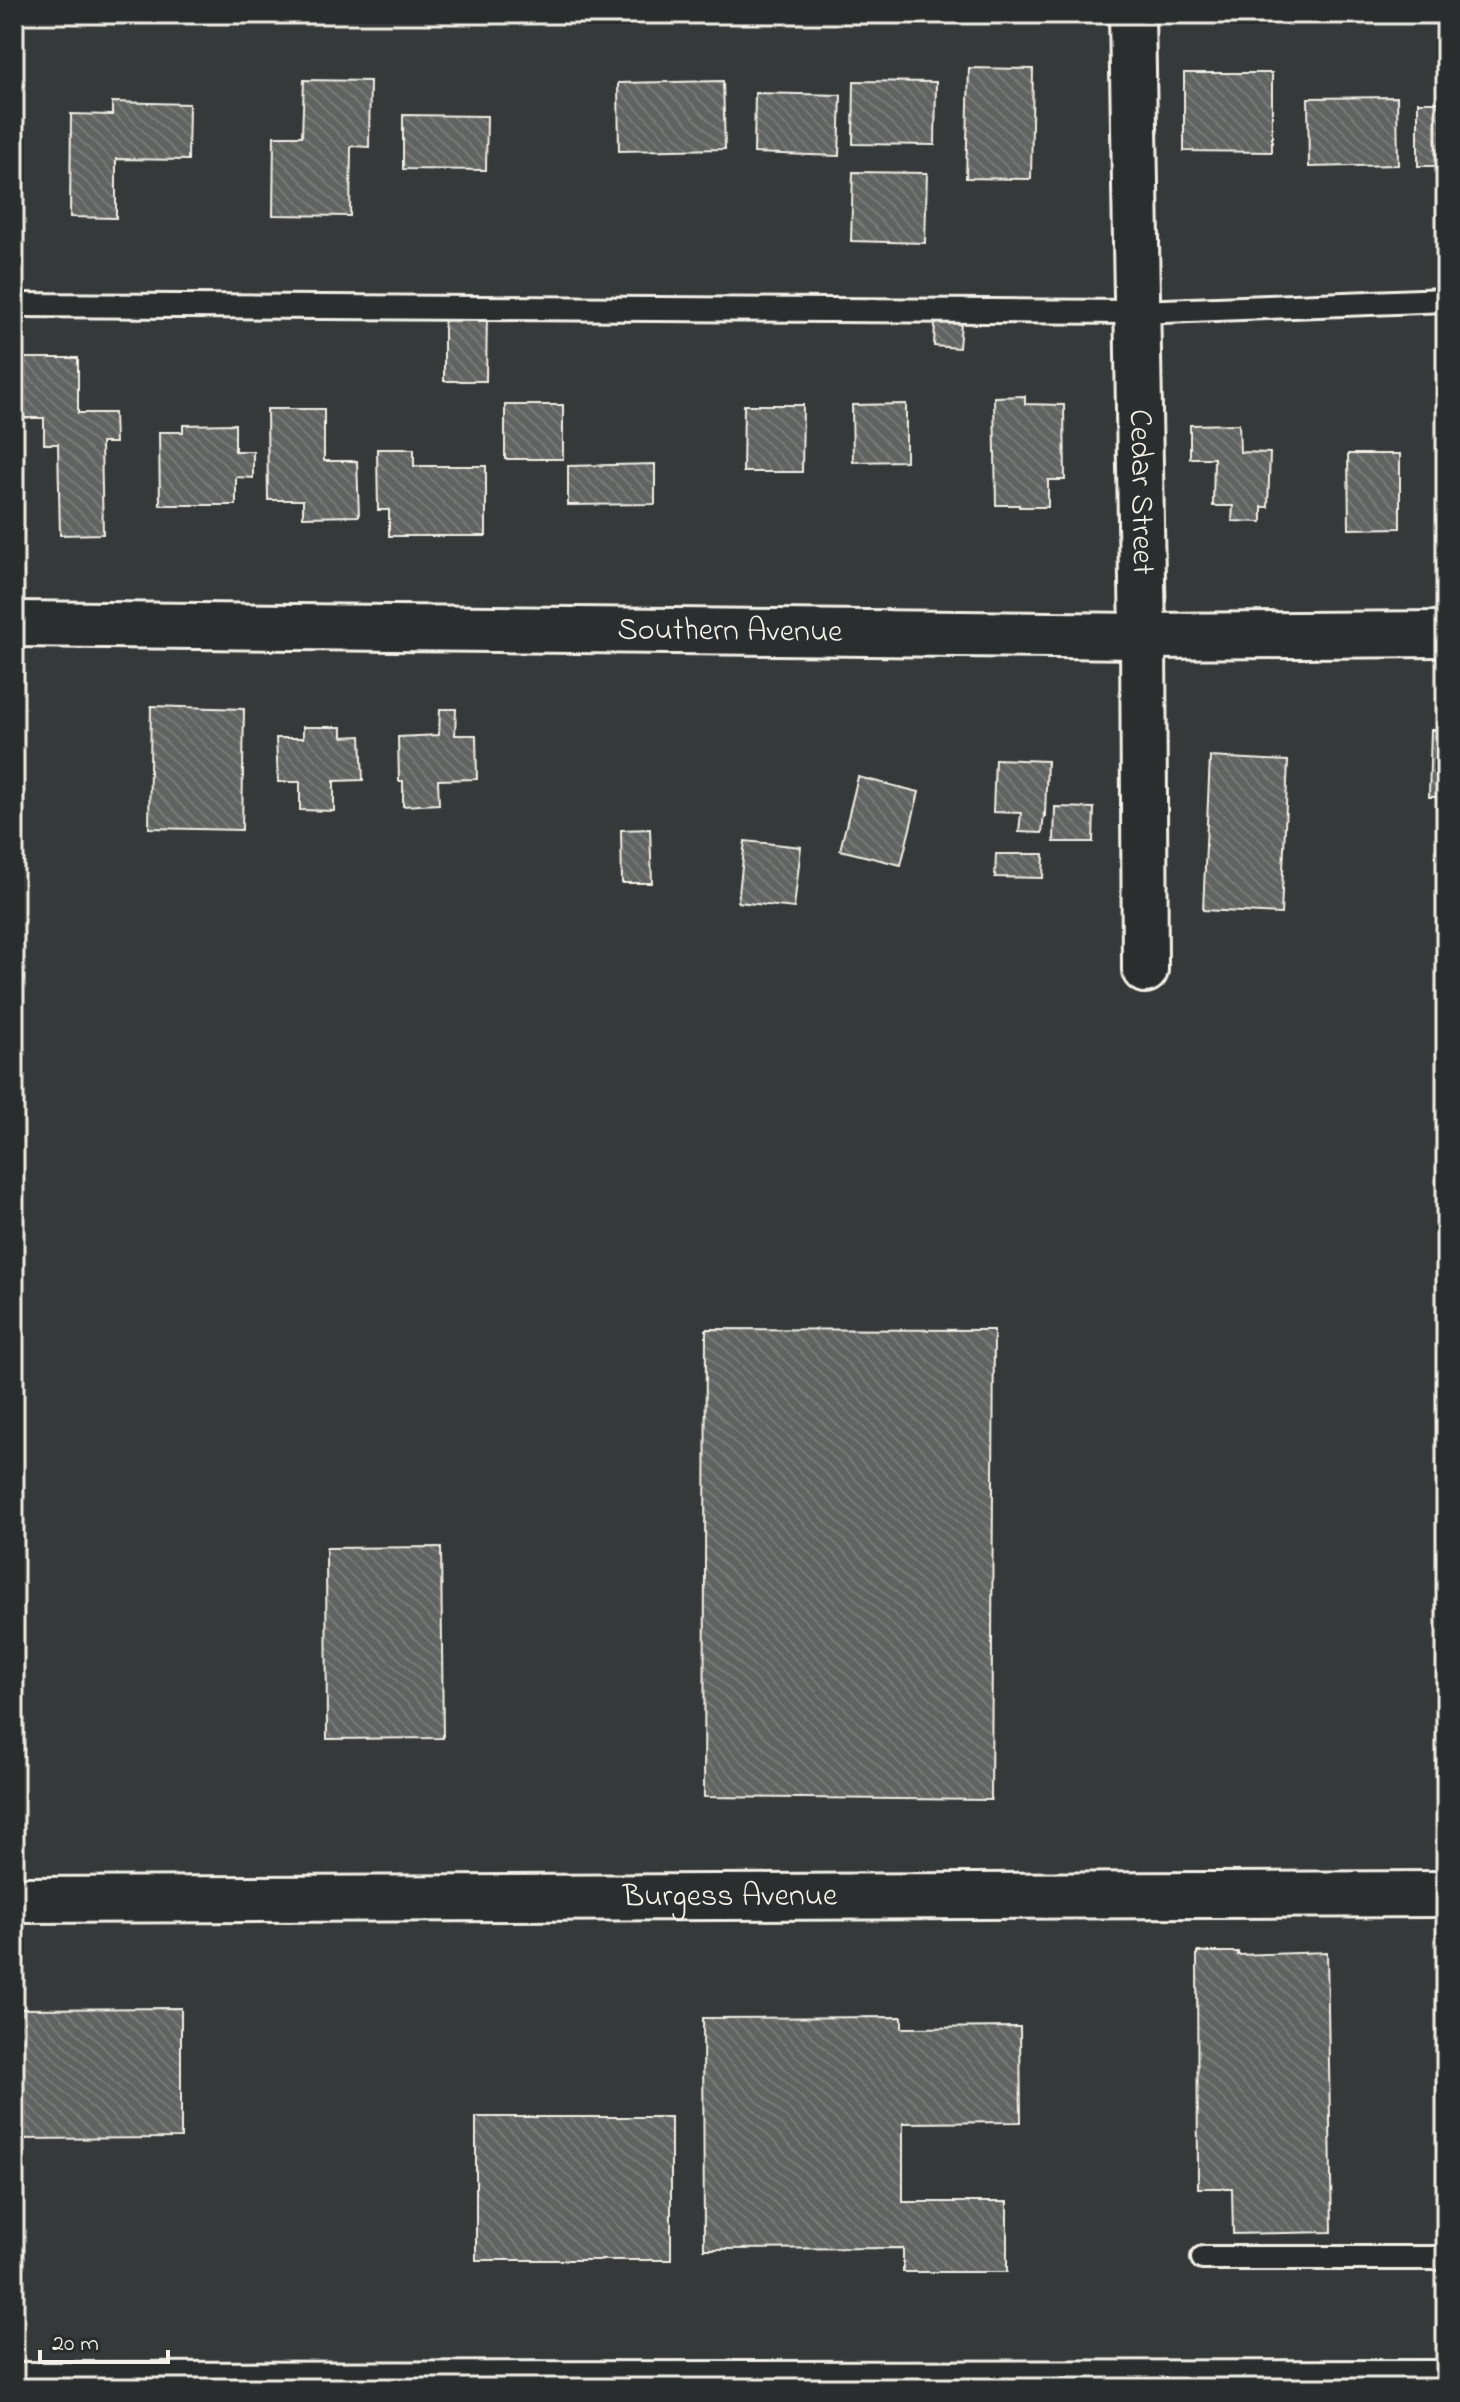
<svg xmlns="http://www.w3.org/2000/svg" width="1460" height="2402" font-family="'Indie Flower',sans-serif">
<defs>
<pattern id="building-back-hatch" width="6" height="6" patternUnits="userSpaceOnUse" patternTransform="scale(2)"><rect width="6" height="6" fill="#616362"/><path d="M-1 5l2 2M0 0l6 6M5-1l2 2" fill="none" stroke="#787a78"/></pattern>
</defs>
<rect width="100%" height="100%" fill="#363939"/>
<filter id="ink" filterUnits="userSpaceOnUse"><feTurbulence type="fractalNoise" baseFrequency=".0125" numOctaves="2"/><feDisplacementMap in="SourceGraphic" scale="16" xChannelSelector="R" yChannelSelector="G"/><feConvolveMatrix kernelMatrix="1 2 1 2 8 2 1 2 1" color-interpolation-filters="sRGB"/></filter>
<g filter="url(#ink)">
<path fill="url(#building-back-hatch)" stroke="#f4f1e8" stroke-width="2" d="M969,68L1033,69L1031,179L966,178Z
M1184,73H1272V152L1184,151Z
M304,80L370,81L369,147L351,146L350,216L273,215L274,136H302Z
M723,81L725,149L619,151L618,83Z
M854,81L936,82L935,145L853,144Z
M755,93L841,95L839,156L754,153Z
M1397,97L1398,165L1309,167L1308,98Z
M112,102L189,104L188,160L116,159V218L70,217L71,114L112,115Z
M1418,102H1446V166H1418Z
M403,115L487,116L486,170L403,169Z
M853,172L927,173L925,243L851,241Z
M444,313H487L486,381H444Z
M935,321L961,323L959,348L934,346Z
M22,358H78V413H114L115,443H101L103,534L60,535L58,444H44V418H22Z
M1025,396V404L1064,405L1065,480H1048V507H1019V505H996L994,397Z
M906,404V461L853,462L852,405Z
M505,405H563V459H505Z
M744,405H803L802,472H743Z
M267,409H324V461H357L359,516L303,517V500H268Z
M235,424V451H253V478L236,477V505H160L159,432H183V425Z
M1239,424L1240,452L1270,453L1268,507H1262V522L1232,521L1233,506H1213L1214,458H1190V425Z
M377,449H414V466H486V536H389V510H378Z
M1348,454H1400V528L1349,529Z
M1442,454H1446V518H1442Z
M655,464V504L568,505V466Z
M151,706L244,709L242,830L149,828Z
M440,709H456L455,735H476L477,779L438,780L439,804L403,806V781H399L398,737L439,735Z
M303,727H342V737L361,736L363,780L334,781V811L300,810V782H278L276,738H303Z
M1431,730H1446V797H1429Z
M1210,757L1288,761L1281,914L1203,910Z
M995,759L1047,761L1045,815L1044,814L1042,833L1019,832L1021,813L993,812Z
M858,777L919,792L901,865L840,850Z
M1055,807L1094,808L1093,842H1054Z
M650,829L652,883H622L621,830Z
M745,841L801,847L794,908L738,902Z
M996,854H1044L1043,878L995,877Z
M706,1329L994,1330L991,1800L704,1797Z
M441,1547L443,1738L327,1739L326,1548Z
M1197,1952H1238V1955L1327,1952L1332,2232L1233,2234L1232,2188H1198Z
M181,2008V2138L14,2139V2009Z
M902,2017V2028L1020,2027L1021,2122L903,2123V2202H1007V2272H903V2248L704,2249L703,2018Z
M476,2117H671V2260H476Z"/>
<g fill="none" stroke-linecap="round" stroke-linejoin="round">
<g stroke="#f4f1e8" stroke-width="28">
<path id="lane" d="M14,305L1138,312L1446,300
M1203,2258H1446"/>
</g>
<g stroke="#f4f1e8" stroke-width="50">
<g id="street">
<path id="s1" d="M1132,14L1143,636L1145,970"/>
<path id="s2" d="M14,624L1143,636L1446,634"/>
<path id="s3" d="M14,1900L1446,1894"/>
<path d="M14,2385L1446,2383"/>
</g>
</g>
<use href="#lane" stroke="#2a2d2e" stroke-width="22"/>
<use href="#street" stroke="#2a2d2e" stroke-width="44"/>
</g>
</g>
<g text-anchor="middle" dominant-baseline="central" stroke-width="8" stroke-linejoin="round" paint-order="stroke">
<g font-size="32" fill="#f4f1e8" stroke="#2a2d2e">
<text stroke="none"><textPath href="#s1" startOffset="478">Cedar Street</textPath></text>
<text stroke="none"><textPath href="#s2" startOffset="716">Southern Avenue</textPath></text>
<text stroke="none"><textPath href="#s3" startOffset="716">Burgess Avenue</textPath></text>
</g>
</g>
<rect width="1460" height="2402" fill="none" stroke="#2a2d2e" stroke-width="48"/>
<rect x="24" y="24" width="1412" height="2354" fill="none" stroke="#f4f1e8" stroke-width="3" filter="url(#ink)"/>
<path d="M40 2350v12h128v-12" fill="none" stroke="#f4f1e8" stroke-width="4"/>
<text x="52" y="2350" font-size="24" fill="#f4f1e8" stroke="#2a2d2e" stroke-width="6" paint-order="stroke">20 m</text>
</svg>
